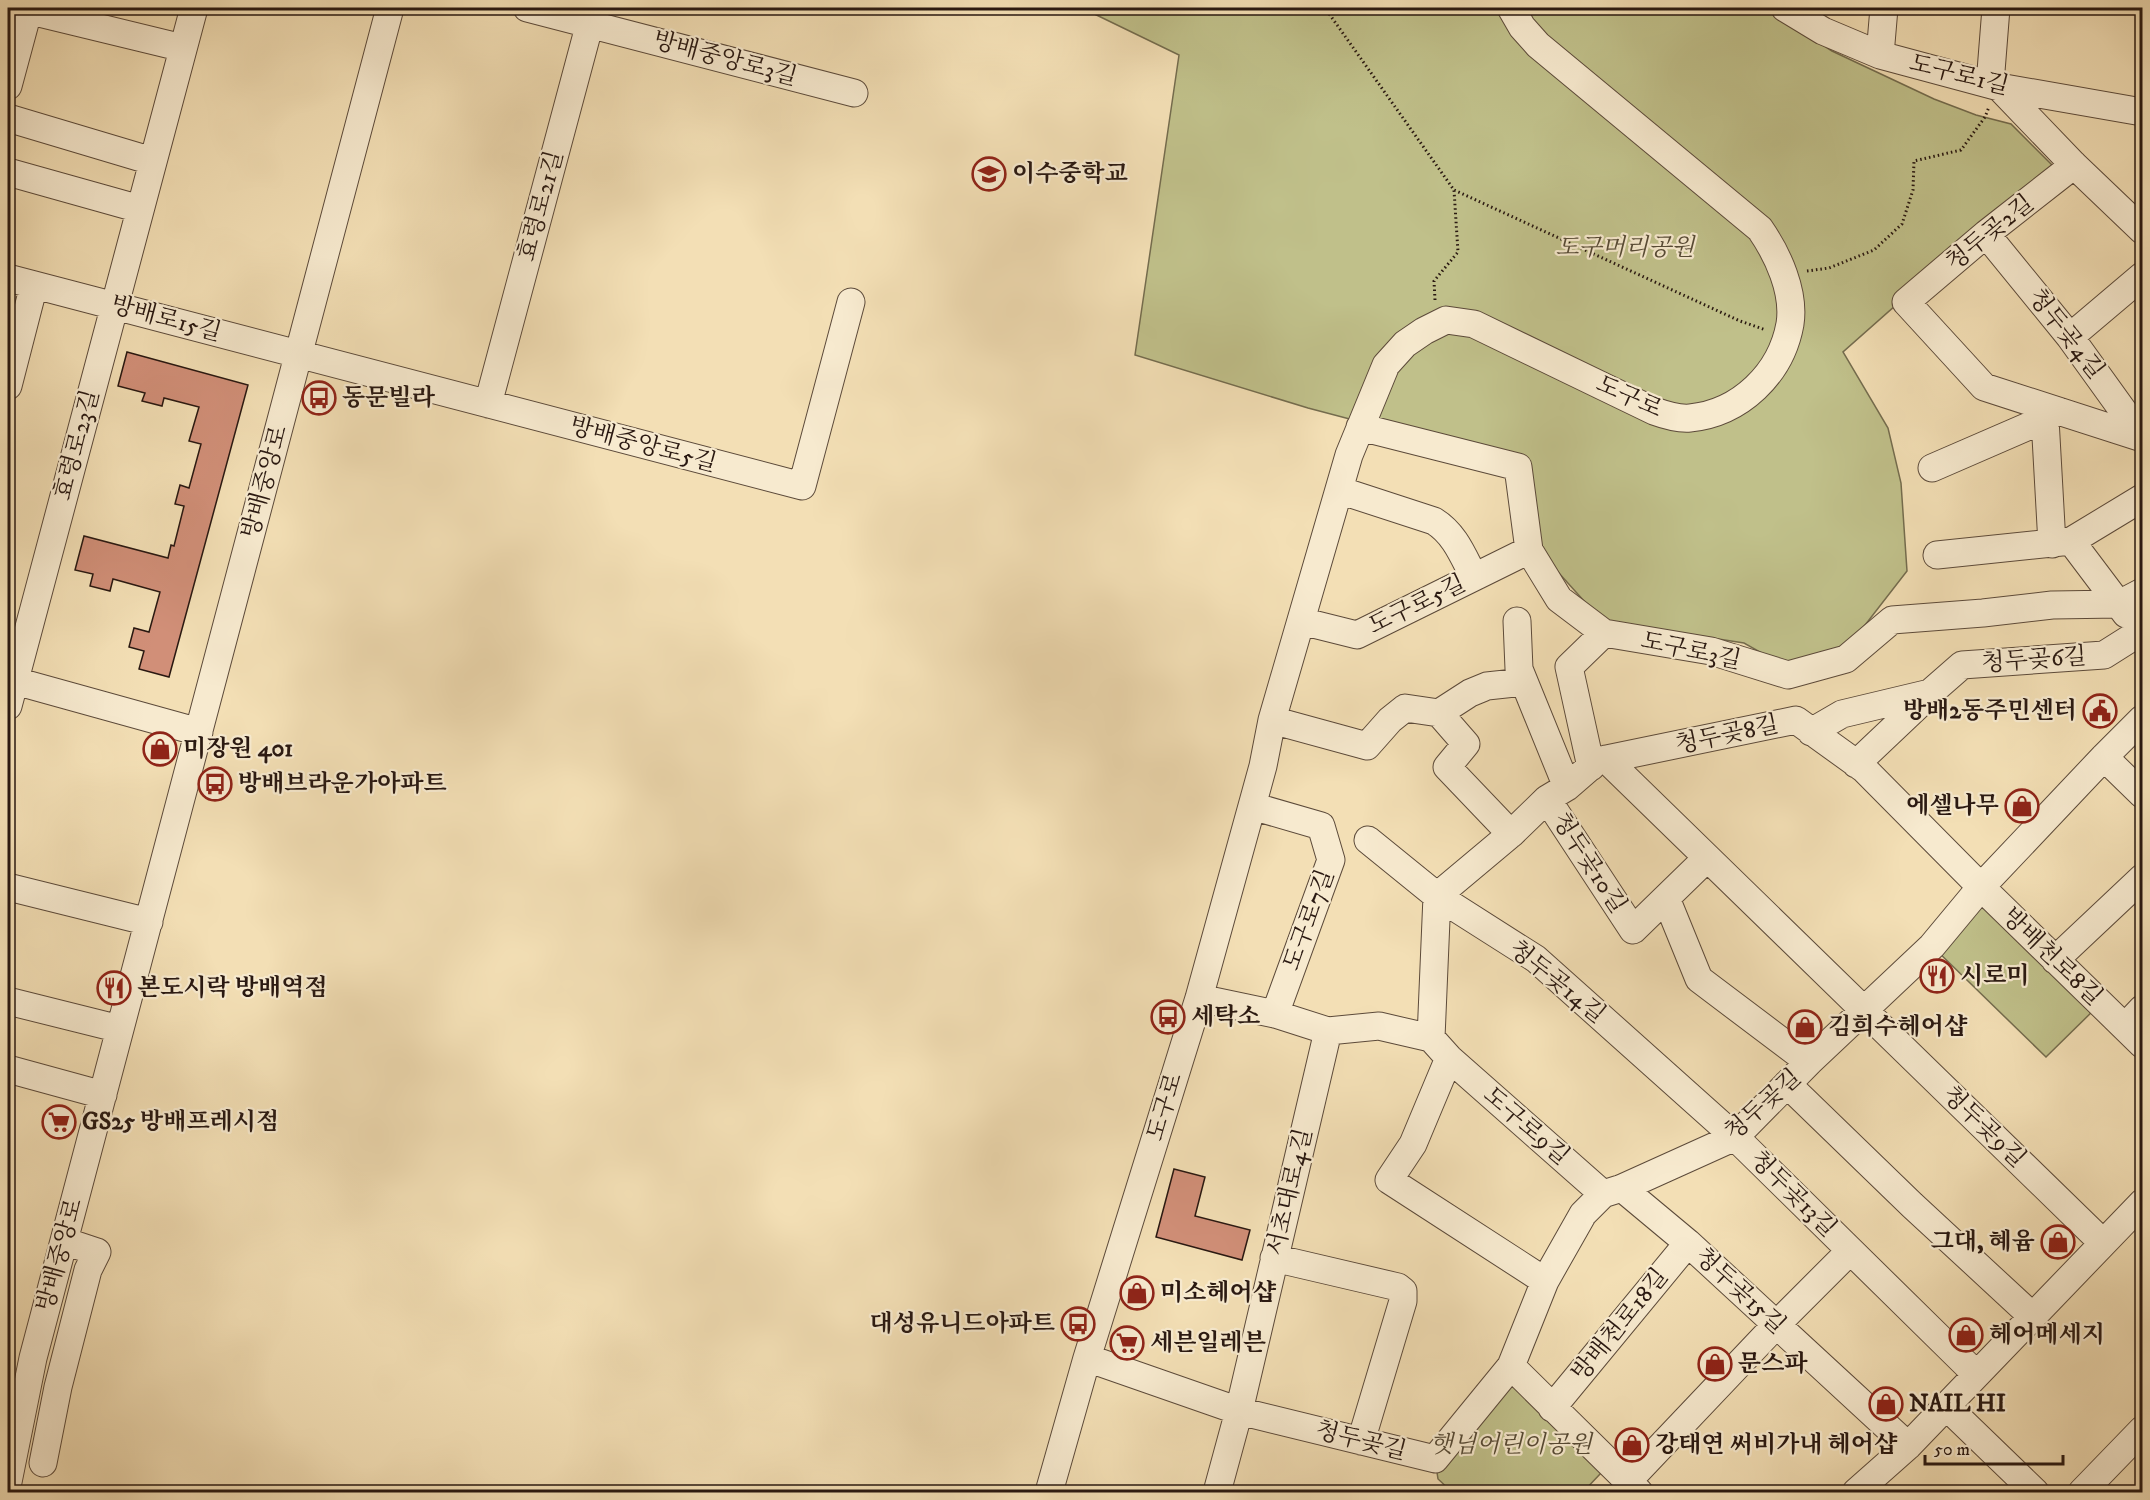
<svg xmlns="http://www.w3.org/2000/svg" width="2150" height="1500" font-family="'IM FELL DW Pica','Noto Serif KR',serif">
<rect width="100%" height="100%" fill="#f3dfb5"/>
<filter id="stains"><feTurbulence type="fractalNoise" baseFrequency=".00333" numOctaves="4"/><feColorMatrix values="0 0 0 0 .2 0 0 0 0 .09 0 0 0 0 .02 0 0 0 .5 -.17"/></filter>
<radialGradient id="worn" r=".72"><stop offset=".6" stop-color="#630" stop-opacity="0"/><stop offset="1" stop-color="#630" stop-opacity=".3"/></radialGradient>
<path fill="#c0c08a" stroke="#746c4e" stroke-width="1.5" d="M1082,8H1766L1832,51L1934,99L1976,115L2011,124L2053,166L1843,352L1888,428L1901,483L1907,571L1862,629L1839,655L1792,670L1744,643L1602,621L1540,552L1524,465L1308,408L1135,355L1179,55Z
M1981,887L2100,1004L2046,1057L1932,946Z
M1510,1373L1601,1473L1583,1492H1452L1438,1479L1435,1459Z"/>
<path fill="#d18f78" stroke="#291811" stroke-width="1.5" d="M127,352L248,385L169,677L139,669L144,651L129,647L134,628L149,632L160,592L113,579L110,591L90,586L93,574L75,570L84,536L168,558L171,545L174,546L184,506L175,504L180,485L189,488L201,444L189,441L199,407L164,398L162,406L142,401L145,393L118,386Z
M1174,1169L1205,1177L1195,1216L1250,1230L1242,1260L1156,1237Z"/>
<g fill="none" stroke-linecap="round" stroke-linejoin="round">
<g stroke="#5c4a3a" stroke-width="29">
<path id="minor" d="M18,8L183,48
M527,8L854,93
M1785,8L1823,31L1880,55L1999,87L2142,112
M1880,55L1884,8
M1990,84L1996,8
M8,86L29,8
M1999,87L2074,165L2142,230
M8,118L152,161
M2074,165L1986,234L1906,302L1984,387L2142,438
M8,172L140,209
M1986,234L2070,337L2142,437
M8,278L802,486L851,302
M2070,337L2142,276
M8,386L34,285
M488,404L594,8
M2045,419L2052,544
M1360,427L1518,467L1529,550L1559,599L1604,633L1711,651L1788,675L1846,659L1892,620L1983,613L2052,605L2119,604L2142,592
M1932,468L2045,419L2058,411
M1339,490L1434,521C1455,534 1463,556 1474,577
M2071,541L2126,614
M1937,555L2071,541L2142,498
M1301,621L1357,635L1529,550
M1517,621L1519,669L1567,787
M8,679L199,732
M8,706L194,8
M1439,713L1470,693L1487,686L1524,682
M1272,720L1367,746L1390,720L1405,708L1439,713L1466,744L1447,767L1511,834
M1811,732L1842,714L1930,693L1962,665L2104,655L2142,631
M2104,757L2142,794
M1606,759L2103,1243
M1856,764L1930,694
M1591,767L1569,667L1604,633
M1547,799L1633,930L1707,858
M1252,806L1321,826L1331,860L1275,1014
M1368,840L1437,896L1536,959L1735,1137L1976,1374
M8,887L149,922
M1666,898L1699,979L1809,1062
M2055,960L2142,878
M1199,998L1275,1014L1328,1031L1379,1026L1431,1038L1449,1058L1603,1194
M8,1001L120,1029
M2125,1027L2142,1009
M1431,1038L1437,896L1511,834L1547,799L1567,787L1597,761L1796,720L1864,769L1981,887L2142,1044
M1449,1058L1413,1144L1389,1180L1545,1281
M8,1069L103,1095
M1787,1084L1912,1205L2032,1316
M1622,1188L1688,1243L1908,1446
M1274,1258L1398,1287L1403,1291V1301L1361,1441
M1087,1358L1239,1411L1435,1459L1511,1366L1545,1281L1583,1214L1603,1194L1622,1188L1735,1137L1809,1062L1932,946L1981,887L2104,757L2142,719
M1511,1366L1639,1492
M1946,1406L2035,1492
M1552,1408L1688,1243
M43,1463L58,1387L88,1270L97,1252L64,1241
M8,1482L33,1358L390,8
M1627,1482L1776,1325L1850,1251
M1049,1492L1087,1358L1199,998L1263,766L1272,720L1349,455L1386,365L1405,344L1424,331L1446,320L1474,324L1654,411C1665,415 1678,419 1690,418C1740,413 1781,374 1790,324C1795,292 1778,255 1760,229L1538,45L1522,27L1511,8
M1217,1492L1239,1411L1328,1031
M1856,1492L1908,1446L2142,1203
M2082,1492L2142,1430"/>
</g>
<path stroke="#291811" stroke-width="3" stroke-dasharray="1.5 3" stroke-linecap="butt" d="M1317,8L1330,15L1454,190L1740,321L1766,330
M1807,271L1829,268L1874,250L1902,224L1913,190L1914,161L1961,150L1985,117L1989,107
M1435,300L1434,281L1458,252L1454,190"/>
<use href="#minor" stroke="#f7eacf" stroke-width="27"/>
</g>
<defs>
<g id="school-ring" transform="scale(1.725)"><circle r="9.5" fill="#f7eacf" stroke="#8f2418" stroke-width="1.5"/><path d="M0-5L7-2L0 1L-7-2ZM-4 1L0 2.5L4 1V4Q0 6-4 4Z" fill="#8f2418"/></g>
<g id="bus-ring" transform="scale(1.725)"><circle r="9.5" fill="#f7eacf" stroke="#8f2418" stroke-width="1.5"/><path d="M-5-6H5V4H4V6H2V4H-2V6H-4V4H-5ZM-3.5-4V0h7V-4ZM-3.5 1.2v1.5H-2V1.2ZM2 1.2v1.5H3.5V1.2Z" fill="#8f2418"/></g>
<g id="civic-ring" transform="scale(1.725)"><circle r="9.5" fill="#f7eacf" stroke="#8f2418" stroke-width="1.5"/><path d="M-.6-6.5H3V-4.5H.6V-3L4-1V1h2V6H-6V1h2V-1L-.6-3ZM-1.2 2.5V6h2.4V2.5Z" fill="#8f2418"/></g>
<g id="shop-ring" transform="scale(1.725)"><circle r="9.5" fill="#f7eacf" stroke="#8f2418" stroke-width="1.5"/><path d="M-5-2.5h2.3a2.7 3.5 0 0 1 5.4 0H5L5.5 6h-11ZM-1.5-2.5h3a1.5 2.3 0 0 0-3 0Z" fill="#8f2418"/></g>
<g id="restaurant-ring" transform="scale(1.725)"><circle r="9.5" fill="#f7eacf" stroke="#8f2418" stroke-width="1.5"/><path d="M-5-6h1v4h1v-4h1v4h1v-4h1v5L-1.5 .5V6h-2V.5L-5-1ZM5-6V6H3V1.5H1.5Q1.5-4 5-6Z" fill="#8f2418"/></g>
<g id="supermarket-ring" transform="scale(1.725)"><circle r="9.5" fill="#f7eacf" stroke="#8f2418" stroke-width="1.5"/><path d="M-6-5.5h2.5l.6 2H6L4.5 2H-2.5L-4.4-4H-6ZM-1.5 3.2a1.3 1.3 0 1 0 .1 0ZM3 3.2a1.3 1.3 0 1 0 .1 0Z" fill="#8f2418"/></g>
</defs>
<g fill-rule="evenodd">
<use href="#school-ring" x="989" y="174"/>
<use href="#bus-ring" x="319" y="398"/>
<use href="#civic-ring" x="2100" y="711"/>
<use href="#shop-ring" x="160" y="749"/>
<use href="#bus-ring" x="215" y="784"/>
<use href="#shop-ring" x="2022" y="806"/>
<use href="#restaurant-ring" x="1937" y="976"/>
<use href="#restaurant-ring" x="114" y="988"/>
<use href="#bus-ring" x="1168" y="1017"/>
<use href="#shop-ring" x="1805" y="1027"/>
<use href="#supermarket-ring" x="59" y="1122"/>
<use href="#shop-ring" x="2058" y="1242"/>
<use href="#shop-ring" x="1137" y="1293"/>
<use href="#bus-ring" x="1078" y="1324"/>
<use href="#shop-ring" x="1966" y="1335"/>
<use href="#supermarket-ring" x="1127" y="1343"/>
<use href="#shop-ring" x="1715" y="1364"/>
<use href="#shop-ring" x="1886" y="1404"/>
<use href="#shop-ring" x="1632" y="1445"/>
</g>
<g text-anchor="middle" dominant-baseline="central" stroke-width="4.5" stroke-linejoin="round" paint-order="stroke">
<g font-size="24" fill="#291811" stroke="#f7eacf">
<text transform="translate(725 59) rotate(15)">방배중앙로3길</text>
<text transform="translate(1959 75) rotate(14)">도구로1길</text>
<text transform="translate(541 206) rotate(-75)">효령로21길</text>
<text transform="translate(1990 233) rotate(-39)">청두곶2길</text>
<text transform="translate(166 319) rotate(15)">방배로15길</text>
<text transform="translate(2066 334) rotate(52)">청두곶4길</text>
<text transform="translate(1629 397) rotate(24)">도구로</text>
<text transform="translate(77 445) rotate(-75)">효령로23길</text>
<text transform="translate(643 445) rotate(15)">방배중앙로5길</text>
<text transform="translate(265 482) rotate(-75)">방배중앙로</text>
<text transform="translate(1417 605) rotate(-26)">도구로5길</text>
<text transform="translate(1691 651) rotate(12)">도구로3길</text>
<text transform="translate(2034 660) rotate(-4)">청두곶6길</text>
<text transform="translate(1727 735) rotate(-12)">청두곶8길</text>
<text transform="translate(1589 863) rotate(57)">청두곶10길</text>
<text transform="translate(1309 920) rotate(-70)">도구로7길</text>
<text transform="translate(2052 957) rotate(44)">방배천로8길</text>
<text transform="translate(1557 982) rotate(39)">청두곶14길</text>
<text transform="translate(1763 1105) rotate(-42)">청두곶길</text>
<text transform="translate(1165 1107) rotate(-73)">도구로</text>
<text transform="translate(1526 1126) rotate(41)">도구로9길</text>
<text transform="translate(1984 1127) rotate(44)">청두곶9길</text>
<text transform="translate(1290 1192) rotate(-77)">서초대로4길</text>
<text transform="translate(1793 1194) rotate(45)">청두곶13길</text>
<text transform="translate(60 1255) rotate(-75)">방배중앙로</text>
<text transform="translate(1740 1291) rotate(43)">청두곶15길</text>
<text transform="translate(1620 1325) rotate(-51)">방배천로18길</text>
<text transform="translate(1361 1441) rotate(14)">청두곶길</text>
</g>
<g font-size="24" font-weight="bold" fill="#291811" stroke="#f7eacf" text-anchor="start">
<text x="1012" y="174">이수중학교</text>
<text x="342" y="398">동문빌라</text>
<text x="2077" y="711" text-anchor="end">방배2동주민센터</text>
<text x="183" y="749">미장원 401</text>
<text x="238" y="784">방배브라운가아파트</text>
<text x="1999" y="806" text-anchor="end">에셀나무</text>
<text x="1960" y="976">시로미</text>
<text x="137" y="988">본도시락 방배역점</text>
<text x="1191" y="1017">세탁소</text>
<text x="1828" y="1027">김희수헤어샵</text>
<text x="82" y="1122">GS25 방배프레시점</text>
<text x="2035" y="1242" text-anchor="end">그대, 혜윰</text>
<text x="1160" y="1293">미소헤어샵</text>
<text x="1055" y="1324" text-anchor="end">대성유니드아파트</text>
<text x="1989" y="1335">헤어메세지</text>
<text x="1150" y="1343">세븐일레븐</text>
<text x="1738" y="1364">문스파</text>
<text x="1909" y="1404">NAIL HI</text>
<text x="1655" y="1445">강태연 써비가내 헤어샵</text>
</g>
<g font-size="24" font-style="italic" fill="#564a35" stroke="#f7eacf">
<text x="1625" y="248">도구머리공원</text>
<text x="1511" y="1445">햇님어린이공원</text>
</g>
</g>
<rect width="2150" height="1500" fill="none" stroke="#f3dfb5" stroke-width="30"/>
<rect x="9" y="9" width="2132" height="1482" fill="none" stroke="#291811" stroke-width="3"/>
<rect x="15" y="15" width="2120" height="1470" fill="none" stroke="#291811" stroke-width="1.5"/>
<path d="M1925 1455v9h138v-9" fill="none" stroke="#291811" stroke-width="3"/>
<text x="1934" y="1455" font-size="18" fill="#291811" stroke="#f7eacf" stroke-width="4.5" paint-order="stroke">50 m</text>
<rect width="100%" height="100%" filter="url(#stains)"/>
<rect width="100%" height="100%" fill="url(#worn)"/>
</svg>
